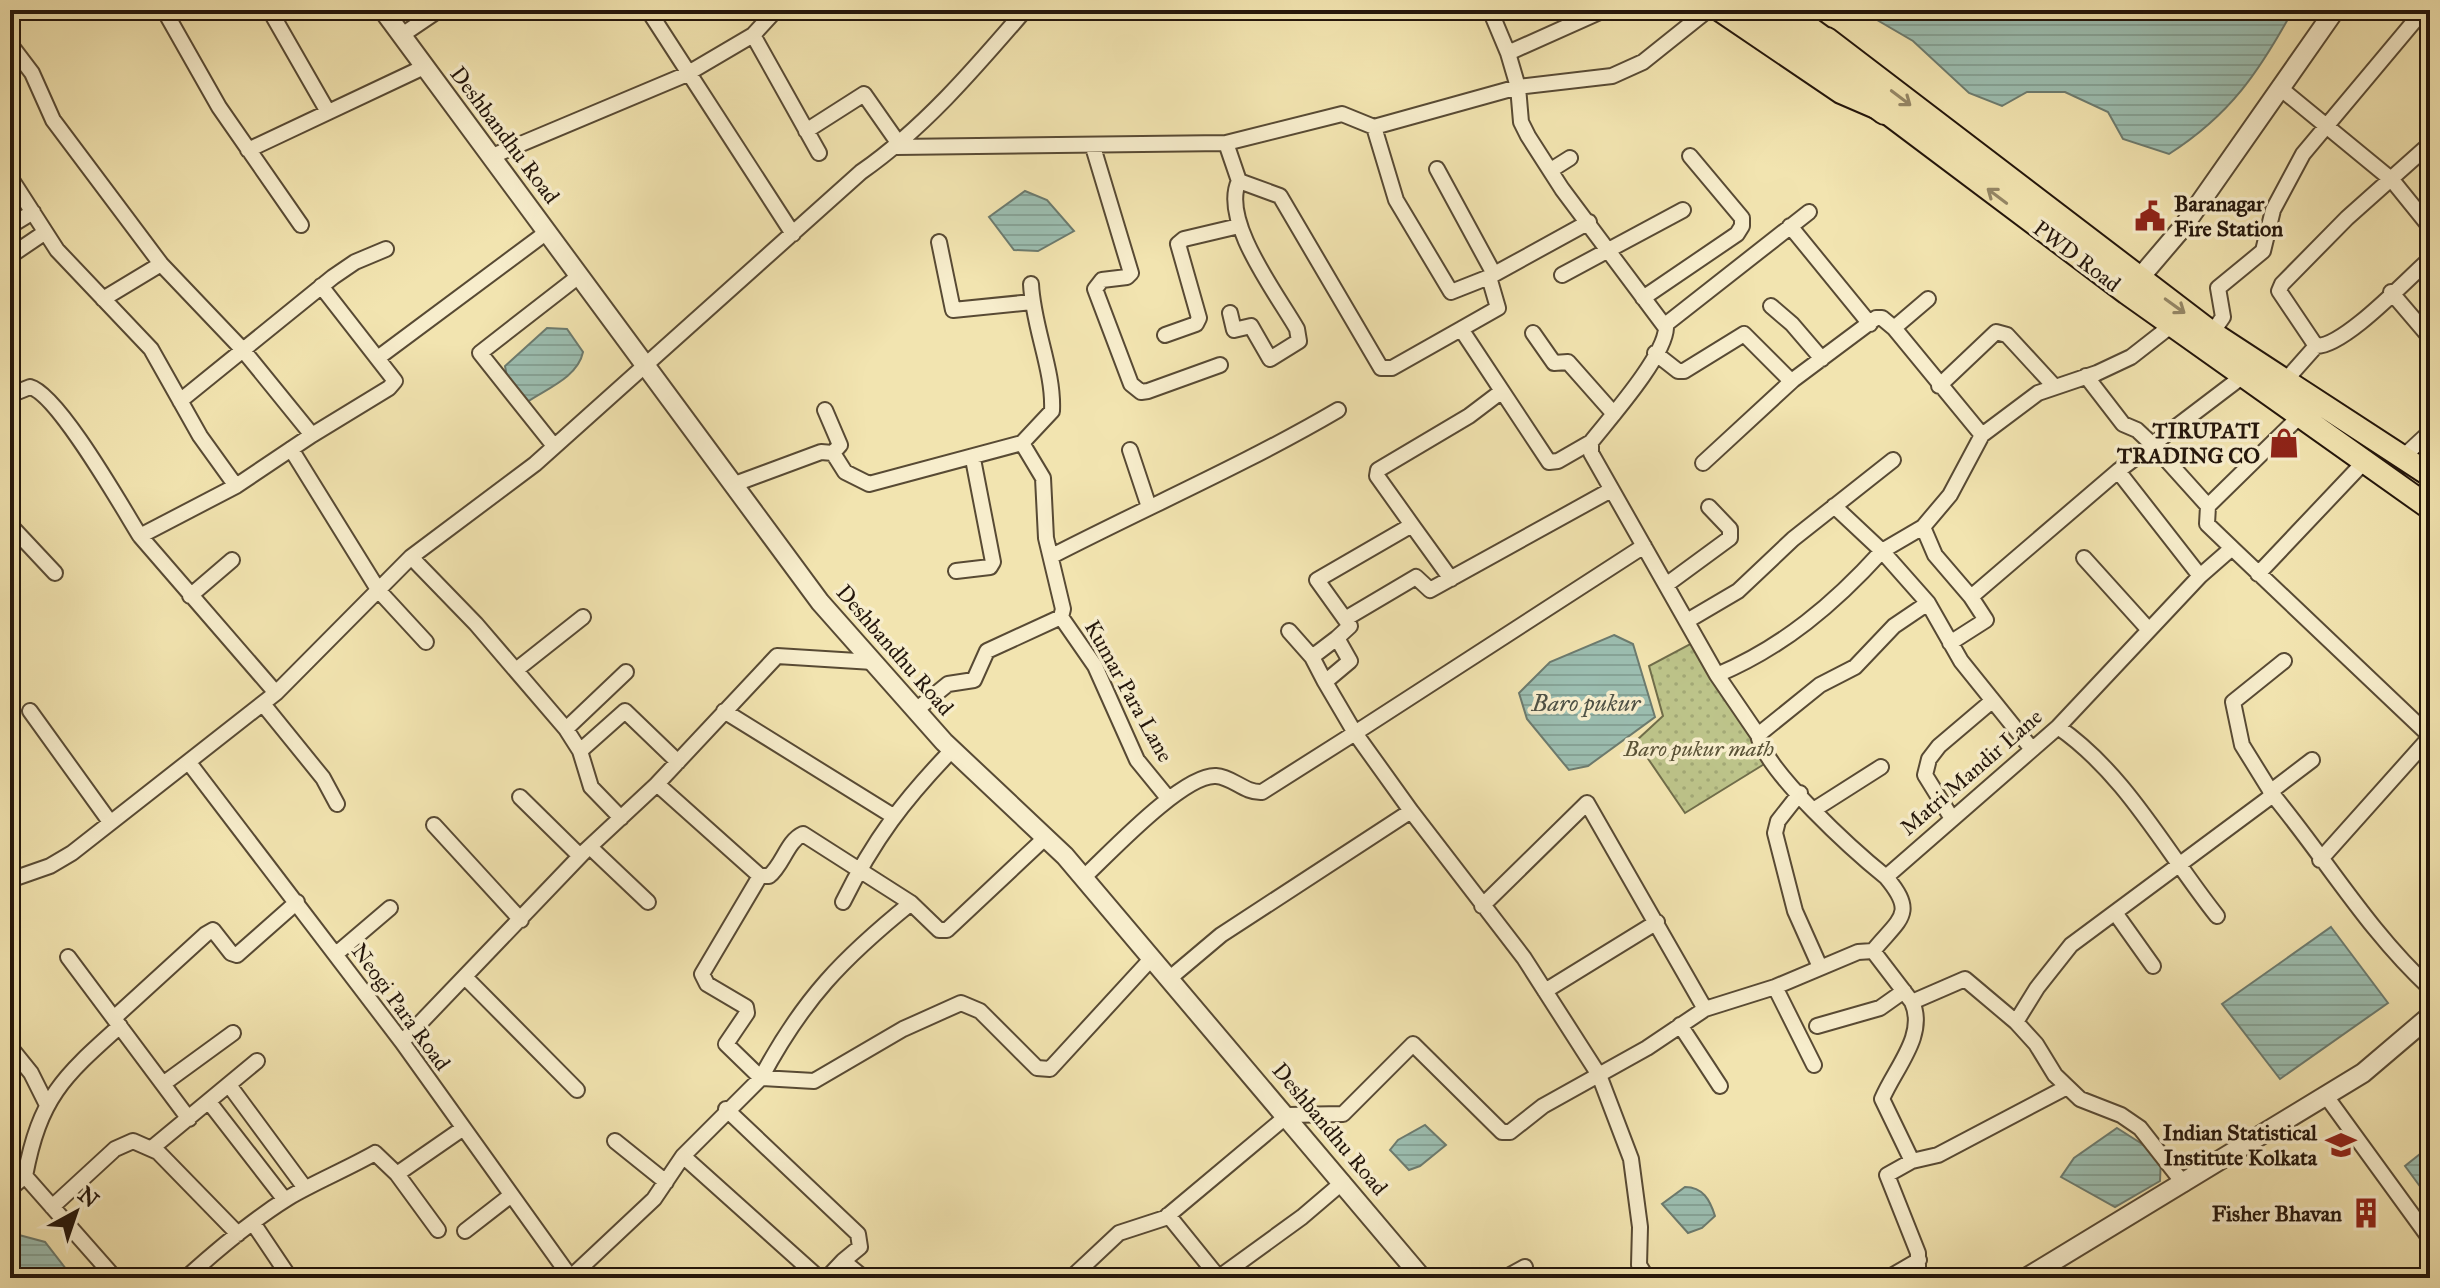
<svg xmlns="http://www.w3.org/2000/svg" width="2440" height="1288" font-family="'IM FELL Great Primer',serif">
<defs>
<pattern id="grass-dots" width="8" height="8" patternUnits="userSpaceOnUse" patternTransform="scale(2)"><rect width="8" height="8" fill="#bdc48a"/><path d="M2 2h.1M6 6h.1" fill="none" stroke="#a2a876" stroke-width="1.8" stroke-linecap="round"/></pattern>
<pattern id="water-rules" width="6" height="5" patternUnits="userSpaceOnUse" patternTransform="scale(2)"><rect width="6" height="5" fill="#9cbeb1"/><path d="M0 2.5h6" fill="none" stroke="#86a397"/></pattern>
</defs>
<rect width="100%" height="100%" fill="#f2e4b0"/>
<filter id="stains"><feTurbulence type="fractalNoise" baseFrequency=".0025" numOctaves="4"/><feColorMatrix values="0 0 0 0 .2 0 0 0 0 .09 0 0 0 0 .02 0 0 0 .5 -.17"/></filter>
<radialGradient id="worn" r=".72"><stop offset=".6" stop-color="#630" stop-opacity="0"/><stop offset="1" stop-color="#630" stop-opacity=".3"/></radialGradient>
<path fill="url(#grass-dots)" stroke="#706d4a" stroke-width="2" d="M1694,642L1766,763L1685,813L1636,741L1663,716L1649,666Z"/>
<path fill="url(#water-rules)" stroke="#6c7b6f" stroke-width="2" d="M1860,10H2293C2259,72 2230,115 2169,154L2123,139L2108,112L2065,92H2027L2002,106L1969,93L1913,41Z
M1025,191L1047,200L1074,231L1038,251L1014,250L989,217Z
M547,328L567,329L583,352C578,377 546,389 527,402L508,383L505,366Z
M1614,635L1633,644L1655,717L1588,766L1569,770L1527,719L1519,693L1550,662Z
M2331,927L2388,1003L2280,1079L2222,1004Z
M1425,1125L1446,1145L1420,1166L1409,1170L1390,1150L1398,1140Z
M2117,1128L2161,1156L2160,1181L2115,1207L2061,1177L2074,1158Z
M2430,1146V1200L2405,1166Z
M1685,1187C1703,1187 1710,1200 1715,1216L1702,1228L1688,1233L1662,1204Z
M19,1235L45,1242L73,1278H10V1241Z"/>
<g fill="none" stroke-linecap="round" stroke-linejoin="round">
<g stroke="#584a34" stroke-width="18">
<path id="minor" d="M164,10L219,107L301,225
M648,10L793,234
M776,10L753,35L819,153
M1490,10L1508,53L1518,87L1521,122L1528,136L1562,189L1666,328C1665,356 1610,418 1591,442V453L1717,675L1758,735C1765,771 1855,852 1886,877
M273,16L328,112
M402,35L439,10
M10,44L32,73L53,120L161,264L243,350L312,435L389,388L395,381L321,286
M1508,53L1604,10
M2280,88L2392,180L2430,227
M806,131L864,94L899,144
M1226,143L1239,181L1280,196L1381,368H1392L1461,329
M896,147L1226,143L1342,114L1374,127
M1093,147L1131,273L1127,277L1102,280L1095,289L1131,384L1141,392L1148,391L1220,365
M248,150L424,67
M490,157L685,75L753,35
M1437,169L1494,274
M1551,170L1570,158
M10,177L57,250L151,349L200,436L236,486L140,536C122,507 58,394 30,387L10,395
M1589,222L1489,277L1451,292L1396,200L1374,127L1518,87L1612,76L1643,62L1708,10
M10,226L33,212
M1790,226L1870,324
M939,242L953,310L1032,302
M10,256L44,233
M1562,275L1683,210
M1489,277L1498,308L1461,329L1549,462L1558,461L1591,442
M2391,292L2426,333L2430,330
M1643,298L1737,234L1742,226V218L1690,156
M103,299L161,264
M1771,306L1792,324L1822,359
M1230,313L1234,330L1251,326L1270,359L1299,341L1297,329C1277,294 1220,220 1239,181
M1665,325L1809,212
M1894,328L1982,435
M1533,333L1554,363L1568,362L1614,414
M2212,333L2223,317L2218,288L2263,251L2273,210L2303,154L2422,12L2430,19
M1165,335L1196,324L1199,318L1178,244L1184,239L1239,226
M2316,346C2344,347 2407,279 2430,259
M1655,353L1678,371H1684L1744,334L1791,381
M379,357L547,232
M2086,376L2123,424L2137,430L2154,446L2208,506
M2284,382L2316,346L2279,291L2282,284L2347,218L2430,144
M1939,386L1996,332L2007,335L2054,386
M180,401L333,277L355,262L386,249
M825,410L840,445L833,453
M1022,443L1043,478L1046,538L1063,609L1061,617L1095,666L1137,760L1168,798
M554,446L480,353L579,276
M291,449L379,591L426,642
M1130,450L1149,507
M2403,457L2430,432
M1703,463L1793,380L1876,318H1882L1894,328L1928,299
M2118,471L2200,576
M732,485L821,452L833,453L845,472L869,484L1022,443L1052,411C1054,370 1033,327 1031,284
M236,486L312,435
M1834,506L1882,551L1923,527L1950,495L1982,435L2038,393L2097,373L2131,357L2172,325
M10,525L55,573
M1412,525L1377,476L1378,470L1469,416L1502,391
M1923,527L1935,555L1971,597L2118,471L2243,376
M140,536L276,693
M2232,548L2430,736
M1052,556C1147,507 1246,464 1338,410
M411,557L476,624L566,729L580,751L591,787L621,818
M2084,558L2149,630
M956,571L990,567L993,562L973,459
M2258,574L2365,461
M1451,579L1412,525L1317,580L1350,626L1337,638L1350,661L1325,682L1355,733L1644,546
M1666,585L1730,538V529L1709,507
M190,596L232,560
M1345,619L1416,577L1430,590L1611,490
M1687,621L1738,591L1793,539L1893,460
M1289,631L1312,657
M1950,643L1986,620L1971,597
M516,670L583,617
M1717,675C1783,647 1834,604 1882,551L1928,603L1961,661L2031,748
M1325,682L1312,657L1337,638
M263,704L323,778L337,804
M916,710L948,684L974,680L987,651L1061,617
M30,711L110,822
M724,711L893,816
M2058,727C2126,774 2166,852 2217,916
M566,729L626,672
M1758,735L1820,685L1855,667L1894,626L1928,603
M580,751L625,711L678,762
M190,764L402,1042L571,1278
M657,784L760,876H769C783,865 787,841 803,834L911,903L939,930H947L1045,838
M2270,792L2312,760
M1800,793L1778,821L1775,833L1795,911L1820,967
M2273,795L2242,745L2233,702L2284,661
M520,797L580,856
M1815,809L1881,767
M1951,817L1925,775L1929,759L1939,746L1992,701
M434,825L521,920
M590,847L648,902
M2320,860L2430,737
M760,876L702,974L707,984L746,1007L747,1013L726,1044L761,1078C803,999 843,958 911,903
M1083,878C1109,854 1183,774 1216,776C1233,777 1244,793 1262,792L1355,733L1411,811
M10,880L50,866L72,853L276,693L411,557L535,464L861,172C924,128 975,68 1025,10
M843,902C874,839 904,800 952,750
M1482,906L1587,803L1705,1009
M2116,914L2153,966
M1873,951L1912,1002L1965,979L2016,1022L2036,1044L2055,1075L2080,1099L2121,1115L2140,1128L2184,1184
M336,954L390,908
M68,957L189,1119
M466,978L577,1090
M1170,978L1221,935L1411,811L1524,958L1599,1075L1631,1159L1640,1227L1639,1265L1647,1278
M1775,987L1814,1065
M1545,991L1657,922
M1912,1002C1927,1035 1895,1068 1882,1099L1912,1161
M114,1018L206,934L213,930L231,953L237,955L297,902
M2016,1022L2037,988L2071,945L2273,795C2326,859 2368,931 2430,988
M1680,1025L1720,1086
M1817,1026L1880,1008L1904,991
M402,1042L584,852L657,784L777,656L873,662
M10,1047L31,1073L46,1103
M163,1084L233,1033
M229,1085L305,1188
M2326,1096L2430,1239
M209,1102L285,1200
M726,1109L858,1234L860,1247L843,1261L864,1278
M615,1141L666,1182
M152,1148L257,1061
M683,1156L819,1278
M397,1174L438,1230
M25,1176C40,1097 63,1077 120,1026
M10,1189L25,1176L115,1278
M52,1207L115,1149L133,1141L158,1152L238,1234
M1168,1215L1219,1278
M253,1223L290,1278
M465,1231L510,1196
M572,1276L654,1199L683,1156L761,1078L814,1081L903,1029L961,1003L980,1011L1037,1068L1050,1069L1151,959
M186,1278C218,1249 251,1221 288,1198C315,1182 347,1169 375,1153L397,1174L462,1129
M827,1278L843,1261
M1071,1278L1119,1233L1165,1218L1288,1115L1343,1114L1413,1044L1502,1132H1510L1543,1106L1647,1048L1705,1009L1775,987L1858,952L1873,951C1900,918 1917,914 1886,877L2058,727L2200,576L2232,548L2207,524L2208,506L2300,416
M1218,1278L1302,1217L1343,1182
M1505,1278L1525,1267
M1888,1278L1919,1260
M1918,1278V1253L1887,1175L1912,1161L1938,1155L2067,1087"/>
</g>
<g stroke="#584a34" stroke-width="22">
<path id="tertiary" d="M383,10L820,602L944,742L1065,856L1422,1278
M2131,288L2183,227L2335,10
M2026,1278L2363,1073L2430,1016"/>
</g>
<g stroke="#24160b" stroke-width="26">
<path id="primary" d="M1720,10L1841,92L1885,111L2127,293L2430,508
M1827,39L2212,333L2430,475"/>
</g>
<g stroke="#24160b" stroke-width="30">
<path id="motorway" d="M1750,10L1885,111
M1781,10L1838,51"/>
</g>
<use href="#minor" stroke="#f7edcc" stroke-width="14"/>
<use href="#tertiary" stroke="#f7edcc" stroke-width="18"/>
<use href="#primary" stroke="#f2e4b0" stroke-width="22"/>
<use href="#motorway" stroke="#f2e4b0" stroke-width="26"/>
</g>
<defs><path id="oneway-shaft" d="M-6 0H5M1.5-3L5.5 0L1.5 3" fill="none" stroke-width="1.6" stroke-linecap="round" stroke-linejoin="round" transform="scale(2)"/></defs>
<g stroke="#958766">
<use href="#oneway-shaft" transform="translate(1901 98) rotate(37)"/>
<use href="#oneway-shaft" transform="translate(1997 196) rotate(-143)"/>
<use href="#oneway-shaft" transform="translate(2175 306) rotate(36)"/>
</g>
<defs>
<g id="civic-bare" transform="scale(2.4)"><path d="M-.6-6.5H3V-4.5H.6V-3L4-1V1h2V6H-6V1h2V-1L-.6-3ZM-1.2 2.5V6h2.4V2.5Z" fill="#8f2418" stroke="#f7edcc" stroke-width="2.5" paint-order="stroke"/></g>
<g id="shop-bare" transform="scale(2.4)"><path d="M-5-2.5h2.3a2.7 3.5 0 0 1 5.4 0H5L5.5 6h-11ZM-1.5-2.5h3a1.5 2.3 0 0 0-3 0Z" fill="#8f2418" stroke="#f7edcc" stroke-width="2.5" paint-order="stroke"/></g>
<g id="university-bare" transform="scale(2.4)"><path d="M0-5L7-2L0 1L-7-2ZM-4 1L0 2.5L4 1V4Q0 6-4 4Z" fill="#8f2418" stroke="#f7edcc" stroke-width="2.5" paint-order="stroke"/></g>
<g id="building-bare" transform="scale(2.4)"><path d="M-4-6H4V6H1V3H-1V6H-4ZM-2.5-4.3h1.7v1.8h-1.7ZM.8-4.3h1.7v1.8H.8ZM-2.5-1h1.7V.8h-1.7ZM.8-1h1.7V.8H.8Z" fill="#8f2418" stroke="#f7edcc" stroke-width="2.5" paint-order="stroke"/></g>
</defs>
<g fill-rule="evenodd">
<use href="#civic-bare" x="2150" y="216"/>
<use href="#shop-bare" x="2284" y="443"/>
<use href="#university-bare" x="2341" y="1145"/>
<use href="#building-bare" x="2366" y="1213"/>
</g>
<g text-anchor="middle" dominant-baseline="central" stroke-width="7" stroke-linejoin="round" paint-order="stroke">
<g font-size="22" fill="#24160b" stroke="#f7edcc">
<text transform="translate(505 135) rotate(53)">Deshbandhu Road</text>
<text transform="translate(2077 256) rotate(37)">PWD Road</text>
<text transform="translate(895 650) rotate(49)">Deshbandhu Road</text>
<text transform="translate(1129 691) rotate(61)">Kumar Para Lane</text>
<text transform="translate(1971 772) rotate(-41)">Matri Mandir Lane</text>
<text transform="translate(401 1007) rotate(54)">Neogi Para Road</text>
<text transform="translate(1330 1129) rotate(50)">Deshbandhu Road</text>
</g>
<g font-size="22" font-weight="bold" fill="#24160b" stroke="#f7edcc" text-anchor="end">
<text x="2174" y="203" text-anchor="start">Baranagar<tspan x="2174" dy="25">Fire Station</tspan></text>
<text x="2260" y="430">TIRUPATI<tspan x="2260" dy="25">TRADING CO</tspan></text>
<text x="2317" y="1132">Indian Statistical<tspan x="2317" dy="25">Institute Kolkata</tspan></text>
<text x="2342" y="1213">Fisher Bhavan</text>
</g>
<g font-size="22" font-style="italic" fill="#5a5337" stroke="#f7edcc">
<text x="1699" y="748">Baro pukur math</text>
</g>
<g font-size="24" font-style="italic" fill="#4e5145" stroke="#f7edcc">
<text x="1586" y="703">Baro pukur</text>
</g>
</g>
<rect width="2440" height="1288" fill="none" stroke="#f2e4b0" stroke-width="40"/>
<rect x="12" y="12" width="2416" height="1264" fill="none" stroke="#24160b" stroke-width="4"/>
<rect x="20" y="20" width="2400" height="1248" fill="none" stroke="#24160b" stroke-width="2"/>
<g transform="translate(76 1212) rotate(40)" stroke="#f7edcc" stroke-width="6" paint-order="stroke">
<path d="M0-6L14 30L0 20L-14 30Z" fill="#24160b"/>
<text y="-12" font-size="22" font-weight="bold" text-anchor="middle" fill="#24160b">N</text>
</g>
<rect width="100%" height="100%" filter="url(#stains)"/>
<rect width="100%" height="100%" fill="url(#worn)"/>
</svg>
